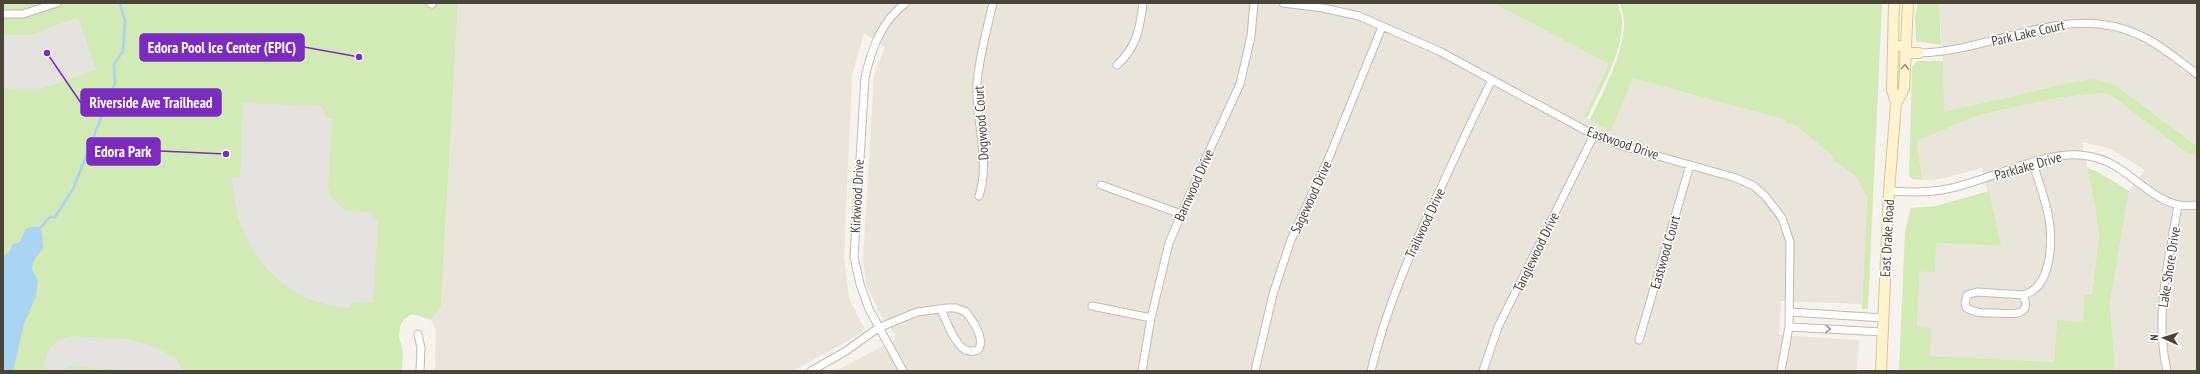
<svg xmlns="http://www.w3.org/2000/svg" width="2200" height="374" font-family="'PT Sans Narrow',sans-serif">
<rect width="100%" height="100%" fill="#f6f3ec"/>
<path fill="#eae5da" d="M458,3H1493L1610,64L1584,117L1611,130L1633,78L1785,120L1787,125L1792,123L1833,156L1832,159L1855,176L1867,197L1862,304L1781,301L1779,335L1859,340L1857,371H836L894,340L895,335L880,314L866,284L863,258L874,75L885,47L864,33L852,75L844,257L849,298L864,328L862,333L793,371H435L436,330L431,320L441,306Z
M1939,3H2193L2197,6V146L2117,86L1943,112V61Z
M2100,93L2111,95L2184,151L2197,157V371H2115L2110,303L2129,191L2145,170L2111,149L2082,142L2094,201L2099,235L2092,296L2084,295L2083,322L2057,321L2054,362L1930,356L1917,327L1920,271L1936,243L2000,246L1982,168L1940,179L1922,180L1917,141L1979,115L2057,98Z"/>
<path fill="#d2eab5" d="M3,3H458L441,306L431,320L413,314L404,319L400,326L399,337L403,351L402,371H3Z
M1493,3H1617C1619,9 1622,15 1622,21C1623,53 1600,90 1587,118L1584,117L1609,64Z
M1620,3H1882L1868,309H1862L1867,197L1855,176L1832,159L1833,156L1792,123L1787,125L1785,120L1633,78L1611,131L1590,120C1603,92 1625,52 1624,21C1624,15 1621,9 1620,3Z
M1918,3H1939L1941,45L1916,41L1915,17Z
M1917,61H1943L1944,112L2075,82L2092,79L2117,86L2197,146V157L2184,151L2111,95L2100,93L2057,98L1979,115L1917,141L1922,180L1912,179L1909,175L1912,67Z
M2087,168L2098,172L2129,191L2110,303L2115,371H1899L1905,231L1911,208L1936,206L1989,191L2001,246L1936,243L1935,272L1920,271L1917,327L1931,328L1930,356L2054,362L2057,320L2083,322L2084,295H2092L2099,235L2094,201Z"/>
<path fill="#e5e3e0" d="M78,17L96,70L37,90L3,88V35H31Z
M243,103L320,106L325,112L326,119H332L328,187L330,196L344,210L372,213V219L378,220L373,303L351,302L350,308L325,304L306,298L287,287L267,269L249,244L239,221L233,190L232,177H240Z
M71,336L127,339L148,344L175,357L183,371H132L70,366L68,371H44L46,356L50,348L56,342Z"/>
<path fill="#a9d4f2" d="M30,227H41L43,248L33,262L32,270L38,280L36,296L24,324L13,371H3V257L9,252L13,244L20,242L25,230Z"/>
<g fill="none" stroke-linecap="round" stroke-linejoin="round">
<path stroke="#a9d4f2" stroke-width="2.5" d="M41,227L50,217H55L73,189L115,83L114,64L123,51L125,21L120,3"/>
<g stroke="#c2bbae" stroke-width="9">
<path id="street" d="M430,3L432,4
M1283,3L1323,8L1359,16L1439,51L1594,135L1626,147L1736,178L1754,186L1766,197L1782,218L1790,242L1789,327L1781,371
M3,14H23L57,3
M1919,53C1993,52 2066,1 2139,35C2160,44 2179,61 2197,74
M1117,65C1137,47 1140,28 1143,3
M1101,185L1181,214
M1889,191C1908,192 1928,193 1947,189C1985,182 2044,151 2080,155C2093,156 2106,160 2117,167C2142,183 2165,211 2197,205
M979,196C991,159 975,121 977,84C979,57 987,29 993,3
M2023,295C2033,317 2011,314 1997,313C1986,313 1974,314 1966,307L1965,303L1967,295L1977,292L2023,295C2050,288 2052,249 2050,226C2048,205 2039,184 2033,163
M1092,306L1151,318
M1790,312L1883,318
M1789,327L1883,332
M418,334L421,348L420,371
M1639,340L1690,165
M811,371L846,351L878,328L917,312L947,308H956L966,312C973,321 986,339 978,350C958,359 948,323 941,310
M903,371L869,309L860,284L854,257L865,77C872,48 881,21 906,3
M1142,371L1151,318L1169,243L1199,173L1240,84L1251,36L1254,3
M1255,371L1273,294L1291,240L1330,155L1382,27
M1371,371C1386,308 1411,251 1439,192C1456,155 1473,117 1492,80
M1483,371L1498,327L1594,135
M2167,371C2154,315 2169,260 2178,205"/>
</g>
<g stroke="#d6c79b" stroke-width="12">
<path id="secondary" d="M1901,46L1910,53H1919
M1896,104L1904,89L1908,3
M1881,371L1889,191L1896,104L1892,89L1894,3"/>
</g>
<use href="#street" stroke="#fff" stroke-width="7"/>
<use href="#secondary" stroke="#fff3cd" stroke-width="10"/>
</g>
<defs><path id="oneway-chevron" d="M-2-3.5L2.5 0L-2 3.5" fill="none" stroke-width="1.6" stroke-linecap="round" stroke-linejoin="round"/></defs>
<use stroke="#9c937c" href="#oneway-chevron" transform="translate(1905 67) rotate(-87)"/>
<use stroke="#9c9892" href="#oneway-chevron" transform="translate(1828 329) rotate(3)"/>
<g text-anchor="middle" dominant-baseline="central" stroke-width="3" stroke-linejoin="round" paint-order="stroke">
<g font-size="14" fill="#4b4439" stroke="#fff">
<text transform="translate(2028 33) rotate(-13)">Park Lake Court</text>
<text transform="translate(981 123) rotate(-94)">Dogwood Court</text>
<text transform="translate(1623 143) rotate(19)">Eastwood Drive</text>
<text transform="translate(2028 166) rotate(-16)">Parklake Drive</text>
<text transform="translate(1194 185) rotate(-66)">Barnwood Drive</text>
<text transform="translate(857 196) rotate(-87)">Kirkwood Drive</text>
<text transform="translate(1311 197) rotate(-65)">Sagewood Drive</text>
<text transform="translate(1425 223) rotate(-65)">Trailwood Drive</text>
<text transform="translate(1887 238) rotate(-87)">East Drake Road</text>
<text transform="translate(1536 252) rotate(-64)">Tanglewood Drive</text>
<text transform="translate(1665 252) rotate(-74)">Eastwood Court</text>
<text transform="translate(2169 267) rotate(-81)">Lake Shore Drive</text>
</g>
</g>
<path fill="none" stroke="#7b2cbf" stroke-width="1.5" d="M359 57L304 47M47 53L81 103M226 154L160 151"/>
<g fill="#7b2cbf" stroke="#fff" stroke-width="1.5">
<circle cx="359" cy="57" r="4"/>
<circle cx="47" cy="53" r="4"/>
<circle cx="226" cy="154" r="4"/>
</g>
<g fill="#7b2cbf" stroke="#7b2cbf" stroke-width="1.5">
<rect x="140" y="34" width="164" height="27" rx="4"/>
<rect x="81" y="89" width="140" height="27" rx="4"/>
<rect x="87" y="138" width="73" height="27" rx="4"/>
</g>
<g font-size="15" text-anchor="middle" font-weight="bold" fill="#fff">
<text x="222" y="53">Edora Pool Ice Center (EPIC)</text>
<text x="151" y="108">Riverside Ave Trailhead</text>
<text x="123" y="157">Edora Park</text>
</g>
<rect width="2200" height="374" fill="none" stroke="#4b4439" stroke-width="8"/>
<g transform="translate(2164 338) rotate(273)" stroke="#ffffff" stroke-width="3" paint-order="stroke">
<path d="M0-3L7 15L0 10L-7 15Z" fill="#4b4439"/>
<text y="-6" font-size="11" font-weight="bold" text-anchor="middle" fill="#4b4439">N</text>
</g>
</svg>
